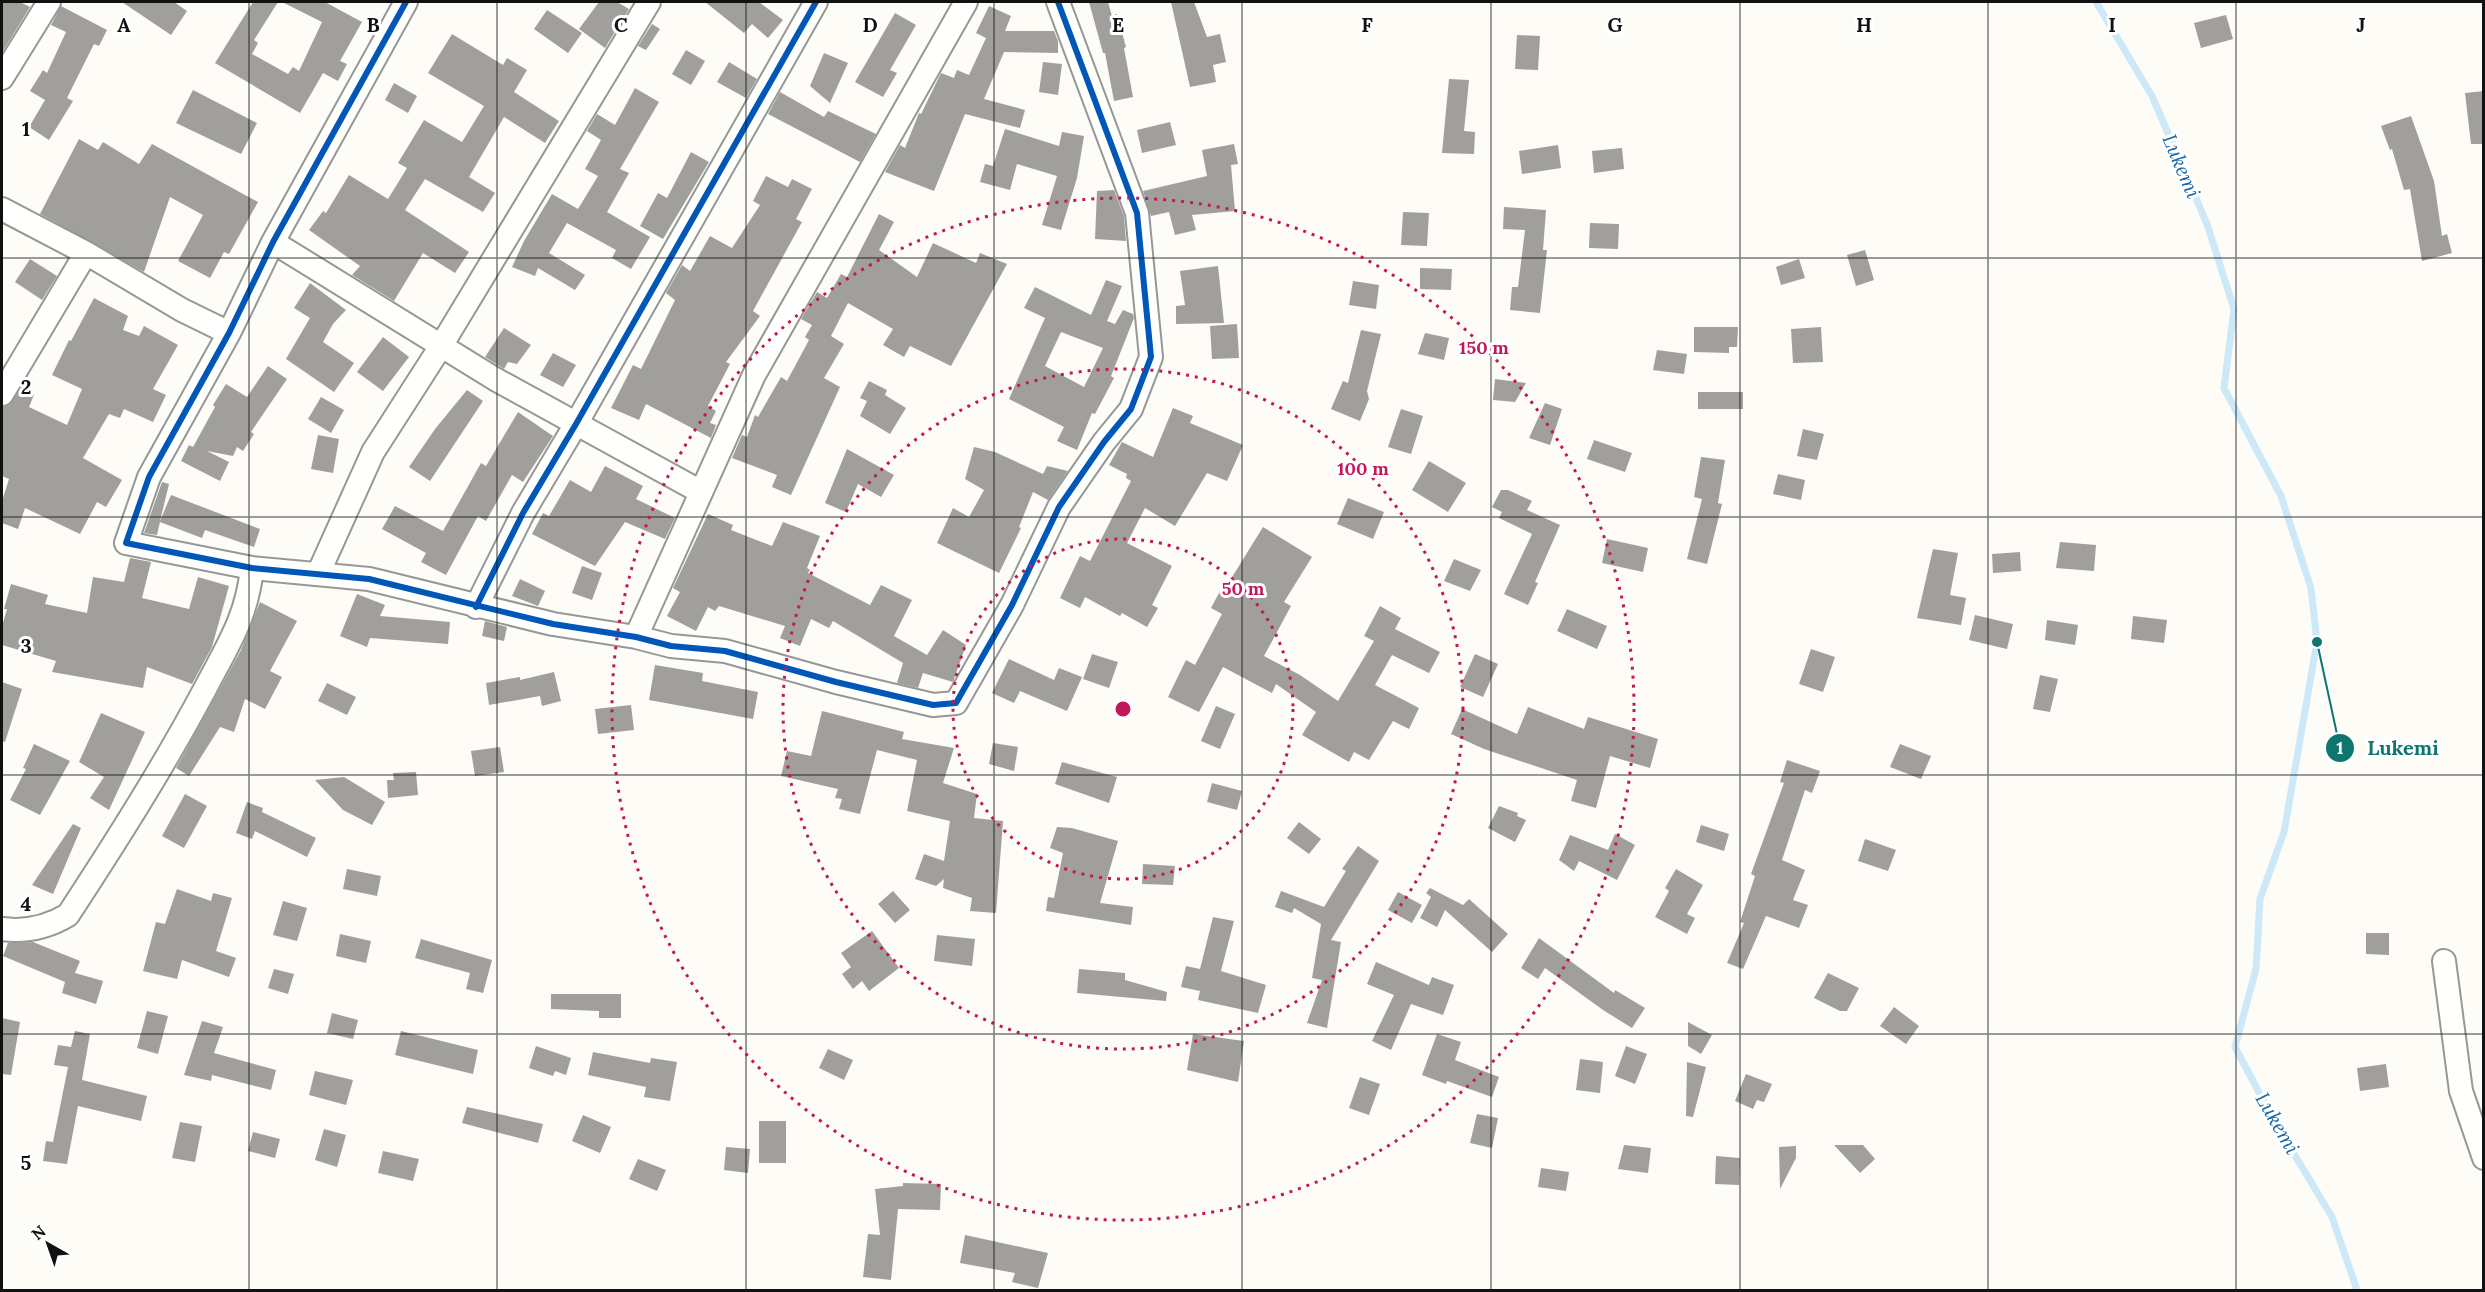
<svg xmlns="http://www.w3.org/2000/svg" width="2485" height="1292" font-family="Lora,serif">
<rect width="100%" height="100%" fill="#fdfcf7"/>
<g fill="none" stroke-linecap="round" stroke-linejoin="round">
<path stroke="#cde8f7" stroke-width="7" d="M2096,2L2152,96L2207,224L2234,309L2224,388L2281,496L2311,588L2317,642L2284,832L2260,899L2256,969L2235,1047L2272,1117L2332,1217L2357,1290"/>
</g>
<path fill="#a19f9c" fill-rule="evenodd" d="M2,2H20L30,7L2,53Z
M122,2H174L187,11L171,35Z
M253,2H278L254,40L258,43L252,54L288,74L293,67L299,71L322,22L282,2H325L362,22L340,61L347,64L338,81L323,73L300,113L215,63Z
M599,2H617L629,9L605,48L579,29Z
M705,2H759L783,20L768,38L752,24L744,33Z
M1089,2H1108L1112,16L1117,14L1126,47L1124,48L1133,97L1114,101L1105,53H1103Z
M1171,2H1194L1207,37L1220,34L1226,62L1213,65L1216,82L1190,87Z
M61,6L107,30L99,46L94,44L67,98L73,101L49,140L29,127L45,100L30,91L43,70L47,73L66,32L51,25Z
M989,6L1011,16L1005,31H1054L1058,41V53L1004,52L984,99L1025,110L1020,128L965,114L934,191L885,172L900,145L905,148L919,113L921,114L941,73L954,78L957,70L969,75L986,38L976,33Z
M547,10L582,33L568,53L534,29Z
M895,13L916,25L890,70L897,73L883,97L855,82Z
M2226,15L2233,39L2201,48L2194,23Z
M652,24L660,29L646,50L638,46Z
M452,34L503,65L507,58L527,70L514,92L559,121L545,143L504,117L469,177L495,193L483,212L425,179L405,210L469,252L455,273L423,253L394,301L352,275L360,266L309,230L323,211L326,213L349,175L388,199L407,168L398,163L424,120L462,142L484,106L428,73Z
M1517,35L1540,36L1538,70L1515,69Z
M686,50L705,61L691,85L672,74Z
M824,53L848,63L830,103L810,86Z
M729,62L757,79L746,98L717,82Z
M1043,62L1062,64L1058,95L1039,92Z
M1449,79L1469,80L1464,131L1475,132L1474,154L1442,153Z
M394,83L417,96L408,113L385,100Z
M635,88L659,102L620,169L629,173L607,212L650,237L631,269L612,258L616,250L567,223L549,253L585,275L575,290L538,268L535,276L512,267L524,241L552,194L578,209L598,176L585,169L601,140L587,131L597,114L615,125Z
M193,90L257,123L241,154L176,123Z
M2484,91V144H2471L2465,93Z
M780,92L824,117L828,111L876,134L860,162L768,114Z
M2411,116L2434,181L2442,236L2447,234L2452,253L2422,261L2410,189L2404,190L2392,149L2390,150L2381,126Z
M1170,122L1176,145L1142,153L1137,130Z
M1005,129L1059,146L1062,132L1084,136L1077,178L1061,230L1042,225L1057,176L1017,164L1010,190L980,182L985,164L993,166Z
M79,139L98,150L103,142L139,164L152,144L258,202L229,254L224,252L210,278L178,261L203,215L170,197L144,272L40,214Z
M1234,144L1238,164L1231,165L1235,211L1192,215L1196,230L1175,235L1169,212L1151,216L1143,191L1207,176L1202,150Z
M1558,145L1561,168L1522,174L1519,151Z
M1622,148L1624,169L1594,173L1592,151Z
M691,152L709,162L663,239L640,226L658,193L667,198Z
M766,176L788,187L792,179L812,189L796,219L802,222L753,311L760,316L726,362L730,364L708,406L716,411L710,423L716,425L711,438L646,404L639,420L611,408L633,365L641,369L675,300L666,293L682,265L690,271L710,236L732,248L760,205L753,201Z
M1114,190L1124,216L1126,241L1095,239L1097,191Z
M1504,207L1546,210L1543,250H1547L1540,313L1510,310L1512,287H1518L1525,230L1503,229Z
M1403,212L1429,213L1427,246L1401,245Z
M879,214L894,222L879,250L917,277L933,243L976,263L980,253L1007,264L951,366L910,346L904,357L883,345L893,329L848,303L831,336L844,344L824,378L840,387L791,495L772,487L777,475L732,458L742,435L747,437L755,415L758,417L781,377L787,381L809,340L805,337L812,325L801,319L817,292L827,298L841,274L847,277Z
M1590,223L1619,224L1618,249L1589,248Z
M1865,250L1874,280L1856,286L1847,255Z
M30,259L57,276L42,300L15,282Z
M1799,259L1805,278L1781,285L1776,267Z
M1218,266L1224,323L1176,324V306L1185,305L1180,271Z
M1420,268L1452,269L1451,290L1420,289Z
M1106,280L1122,286L1107,321L1115,324L1123,310L1133,314L1134,318L1111,376L1114,378L1095,414L1092,413L1077,450L1057,441L1064,427L1009,399L1045,318L1024,308L1035,287L1091,315ZM1061,332L1103,348L1084,387L1045,366Z
M1353,281L1379,285L1376,309L1349,305Z
M310,283L346,310L333,324L323,342L354,363L334,392L286,359L310,318L294,308Z
M94,298L128,316L123,330L139,336L144,326L178,345L153,389L166,395L153,422L124,409L120,418L109,414L83,458L122,480L106,507L97,502L80,534L25,508L18,529L2,523V501L9,479L2,476V407L9,405L21,388L34,395L29,407L67,425L82,389L52,375L69,340L71,341Z
M1237,324L1239,358L1212,359L1210,326Z
M1694,327H1738L1737,347H1729V353L1694,352Z
M1821,327L1823,362L1793,363L1791,329Z
M504,328L531,345L517,364L508,362L504,369L485,357Z
M1361,330L1381,334L1367,391L1369,399L1360,421L1331,409L1343,381L1348,383Z
M1425,333L1449,338L1444,360L1418,354Z
M383,337L409,357L383,391L357,372Z
M1657,350L1687,354L1684,374L1653,370Z
M553,353L576,365L563,387L540,375Z
M268,366L287,379L251,432L254,434L243,451L237,447L233,456L207,451L229,462L220,481L181,461L189,445L193,447L215,407L213,405L226,384L247,397Z
M1495,379L1526,383L1515,402L1493,400Z
M869,381L887,390L885,395L906,408L890,434L860,416L867,401L860,398Z
M467,390L483,401L430,481L409,467L435,429Z
M1698,392H1743V409H1698Z
M321,397L344,410L331,433L308,419Z
M1545,403L1562,409L1550,445L1529,438Z
M1173,408L1193,416L1190,423L1243,445L1227,481L1207,473L1175,526L1145,508L1127,543L1172,566L1152,605L1158,608L1147,627L1122,613L1120,616L1085,597L1080,608L1060,598L1080,556L1090,561L1131,481L1126,478L1127,474L1109,465L1122,442L1153,457Z
M1401,409L1423,416L1411,454L1388,447Z
M518,412L553,436L523,482L512,475L486,521L478,516L446,575L421,562L426,553L382,529L395,506L443,531L481,463L486,466Z
M1803,429L1824,434L1817,460L1797,456Z
M318,435L339,439L333,473L311,469Z
M1594,440L1632,453L1625,472L1587,459Z
M974,447L995,452L1043,474L1047,466L1068,471L1048,500L1033,492L1019,527L1021,528L999,573L937,543L953,508L969,517L984,490L965,479Z
M847,449L894,475L881,497L858,484L846,512L825,503Z
M1701,457L1725,460L1718,503L1722,504L1707,564L1687,559L1702,499L1694,497Z
M1429,461L1466,483L1448,512L1412,490Z
M605,466L643,486L636,499L675,518L665,539L625,522L595,566L532,534L543,513L549,516L570,480L591,492Z
M1778,474L1805,480L1801,500L1773,494Z
M162,482L169,484L160,521L171,495L260,529L254,547L205,530L202,538L160,522L157,535L144,533Z
M1501,490H1508L1532,501L1527,510L1560,525L1535,582L1538,583L1528,605L1504,594L1532,534L1499,518L1502,512L1492,507Z
M1348,498L1384,512L1373,539L1337,524Z
M708,514L733,525L731,530L772,546L783,522L820,536L807,568L810,570L808,573L870,605L881,585L912,600L894,636L927,655L943,630L966,645L953,682L923,673L918,688L897,683L903,663L833,621L829,628L811,619L800,646L780,638L785,626L719,606L715,611L708,607L696,631L667,616L680,592L673,588Z
M1263,527L1312,557L1284,602L1291,606L1264,656L1300,675L1338,701L1374,641L1364,636L1380,606L1401,618L1395,629L1440,652L1429,673L1392,655L1375,685L1419,708L1409,729L1393,721L1369,760L1354,752L1349,762L1302,735L1316,712L1276,684L1272,693L1223,667L1199,712L1168,697L1186,660L1195,665L1222,614L1211,608L1226,580L1229,582Z
M1607,539L1648,548L1643,572L1602,563Z
M2060,542L2096,545L2094,571L2056,568Z
M1933,549L1958,553L1950,595L1966,598L1961,625L1917,618Z
M2020,552L2021,571L1993,573L1992,554Z
M130,558L151,562L142,598L189,609L198,577L229,586L212,647L192,684L147,667L143,688L52,672L56,661L2,645V626L7,609H4L11,584L48,595L45,604L87,613L93,577L124,582Z
M1454,559L1481,570L1470,591L1444,581Z
M582,566L602,573L592,600L572,593Z
M520,579L545,591L538,606L512,596Z
M357,594L385,605L380,616L450,622L448,644L370,638L367,647L340,636Z
M260,602L297,621L270,671L282,677L265,709L245,699L234,732L220,727L189,776L176,768L241,650Z
M1567,609L1607,626L1597,649L1557,631Z
M1975,615L2013,624L2007,649L1969,640Z
M2133,616L2167,620L2164,643L2131,639Z
M2047,620L2078,625L2075,645L2045,640Z
M485,621L507,627L504,641L482,636Z
M1811,649L1835,657L1823,692L1799,684Z
M1092,654L1118,662L1109,688L1083,679Z
M1475,654L1498,664L1483,697L1460,687Z
M1009,659L1054,680L1059,668L1082,677L1067,711L1020,691L1014,703L992,693Z
M655,665L703,673L702,681L758,692L753,719L649,700Z
M554,672L561,701L542,706L540,696L489,705L486,683L520,677V680Z
M2040,675L2058,679L2050,712L2033,709Z
M2,682L22,689L5,742L2,741Z
M327,683L356,697L347,715L318,701Z
M631,705L634,730L598,734L595,709Z
M1216,706L1235,714L1220,749L1201,741Z
M1528,707L1584,729L1588,717L1658,739L1650,768L1610,756L1596,808L1571,801L1577,780L1484,749L1451,734L1462,709L1517,734Z
M822,711L904,732L902,739L954,748L943,783L977,794L974,818L1003,821L996,913L970,911L972,898L943,888L944,879L936,886L915,879L924,854L944,861L950,821L907,811L917,760L877,750L860,814L839,809L842,799L835,798L838,789L781,776L787,751L811,756Z
M101,713L145,732L109,810L90,798L104,777L79,762Z
M993,743L1018,747L1014,771L989,764Z
M34,744L70,761L40,815L10,800L26,769L23,768Z
M1900,744L1931,756L1921,779L1890,767Z
M500,747L504,772L475,776L471,751Z
M1787,760L1820,771L1812,793L1805,790L1782,860L1805,870L1793,900L1808,905L1799,928L1766,916L1743,969L1727,963L1744,923L1740,922L1755,876L1751,874L1784,783L1780,782Z
M1062,762L1117,777L1109,803L1055,784Z
M416,772L418,795L388,798L387,780H394L393,773Z
M344,777L385,802L372,825L343,810L315,780Z
M1212,783L1242,791L1237,810L1207,802Z
M185,794L207,806L184,848L162,836Z
M247,802L263,808L262,812L316,838L307,857L255,831L252,839L236,833Z
M1499,806L1518,813L1517,816L1526,820L1515,842L1488,828Z
M1299,822L1321,839L1309,854L1287,838Z
M73,824L81,828L53,894L32,885Z
M1701,825L1729,834L1724,851L1696,842Z
M1057,827L1072,828L1118,841L1100,903L1133,907L1131,925L1046,911L1048,897L1054,898L1063,853L1050,848Z
M1615,834L1635,845L1617,880L1579,861L1574,871L1559,860L1570,835L1608,850Z
M1865,839L1896,850L1888,871L1858,861Z
M1358,846L1379,861L1331,940L1341,942L1327,1028L1307,1023L1322,980L1312,978L1321,924L1294,908L1292,913L1275,907L1281,891L1324,907L1346,871L1342,869Z
M1143,864L1175,866L1173,885L1142,884Z
M347,869L381,876L377,896L343,889Z
M1676,869L1703,885L1687,914L1695,918L1687,934L1655,917L1669,891L1665,888Z
M1430,888L1463,905L1469,899L1508,934L1492,952L1445,910L1437,927L1420,918L1431,897L1426,893Z
M177,889L211,901L213,893L232,898L216,951L236,958L229,977L182,960L177,979L143,971L156,922L165,924Z
M893,891L910,910L895,923L878,904Z
M1398,892L1422,905L1412,923L1388,910Z
M283,901L307,908L297,941L273,935Z
M1213,917L1234,921L1221,971L1266,985L1258,1013L1198,1000L1200,991L1181,987L1186,966L1200,969Z
M872,931L899,968L869,991L862,981L853,989L842,974L851,967L841,953Z
M2366,933H2389V955L2366,954Z
M340,934L371,941L366,963L336,956Z
M937,935L975,939L972,966L934,961Z
M1539,938L1614,993L1615,990L1645,1008L1632,1028L1603,1010L1545,968L1538,979L1521,968Z
M421,939L492,960L483,993L466,989L470,973L415,958Z
M33,942L80,961L75,973L103,981L96,1004L62,993L65,982L3,956L8,943Z
M1376,962L1429,985L1432,977L1454,985L1443,1015L1411,1004L1391,1050L1372,1041L1394,995L1367,984Z
M274,969L294,974L288,994L268,988Z
M1079,969L1125,973V980L1167,992L1166,1001L1077,993Z
M1828,973L1859,988L1847,1011H1840L1814,998Z
M551,994H621V1018H599V1011L551,1009Z
M1894,1007L1919,1026L1906,1044L1880,1026Z
M147,1011L168,1016L158,1054L137,1048Z
M332,1013L358,1020L353,1039L327,1033Z
M2,1018L20,1022L11,1075L2,1074Z
M202,1021L223,1027L214,1053L276,1070L271,1090L212,1075L211,1081L184,1075Z
M1688,1022L1712,1035L1701,1054L1688,1046Z
M75,1031L90,1034L82,1080L147,1096L141,1121L78,1106L67,1164L43,1161L46,1141L53,1142L68,1067L54,1065L58,1045L71,1047Z
M401,1031L478,1050L473,1074L395,1055Z
M1193,1034L1244,1041L1238,1082L1187,1070Z
M1437,1034L1461,1042L1455,1060L1499,1077L1492,1097L1447,1081L1446,1084L1422,1075Z
M536,1046L571,1058L566,1075L555,1071L553,1076L529,1068Z
M1626,1046L1647,1054L1635,1084L1615,1076Z
M828,1049L853,1060L844,1080L819,1068Z
M593,1052L650,1063L651,1058L677,1062L670,1101L644,1097L646,1087L588,1075Z
M1580,1059L1603,1062L1600,1093L1576,1090Z
M1687,1062L1706,1067L1693,1117L1686,1116Z
M2386,1064L2389,1087L2360,1091L2357,1068Z
M315,1071L353,1080L346,1105L309,1095Z
M1746,1074L1772,1084L1764,1102L1757,1100L1753,1109L1735,1101Z
M1360,1077L1380,1084L1369,1115L1349,1108Z
M467,1107L543,1124L538,1143L462,1123Z
M1477,1114L1498,1118L1492,1148L1470,1143Z
M583,1115L611,1127L600,1153L572,1141Z
M759,1121H786V1163H759Z
M180,1122L202,1126L195,1162L172,1158Z
M324,1129L346,1135L337,1167L315,1160Z
M253,1132L280,1139L275,1158L248,1151Z
M1624,1145L1651,1148L1648,1173L1618,1169Z
M1834,1145H1863L1875,1159L1860,1173Z
M1796,1146V1158L1780,1189L1779,1147Z
M726,1147L750,1149L748,1173L724,1170Z
M383,1151L419,1159L413,1181L378,1173Z
M1716,1156L1740,1158L1739,1185L1715,1184Z
M638,1159L666,1170L657,1191L629,1179Z
M1541,1168L1569,1172L1566,1191L1538,1187Z
M903,1183L941,1184L940,1210L898,1209L891,1280L863,1277L868,1234L880,1235L875,1189L903,1186Z
M965,1235L1048,1253L1038,1288L1012,1282L1015,1273L960,1263Z"/>
<g fill="none" stroke-linecap="round" stroke-linejoin="round">
<g stroke="#979795" stroke-width="26">
<path id="minor" d="M406,2L273,242L229,333L149,477L126,543L252,568L369,579L553,624L636,637L671,646L725,651L836,682L933,705L956,703L1012,605L1059,507L1104,442L1131,409L1151,357L1137,213L1058,2
M2,78L49,2
M2,209L86,253L182,310L229,333
M273,242L495,379L701,492
M2,394L86,253
M318,574L373,452L441,346L649,2
M476,607L523,513L576,424L816,2
M636,637L754,375L966,2
M2,929C25,932 48,927 68,915C117,840 164,766 206,687C228,645 247,617 252,568
M2444,961L2461,1091L2484,1158"/>
</g>
<use href="#minor" stroke="#fffffe" stroke-width="22"/>
<g stroke="#fff" stroke-width="10">
<path id="cycleway" d="M406,2L273,242L229,333L149,477L126,543L252,568L369,579L553,624L636,637L671,646L725,651L836,682L933,705L956,703L1012,605L1059,507L1104,442L1131,409L1151,357L1137,213L1058,2
M476,607L523,513L576,424L816,2"/>
</g>
<use href="#cycleway" stroke="#0057b8" stroke-width="6"/>
</g>
<path fill="none" stroke="#111" stroke-width="1.5" stroke-opacity="0.55" d="M249,2V1290M497,2V1290M746,2V1290M994,2V1290M1242,2V1290M1491,2V1290M1740,2V1290M1988,2V1290M2236,2V1290M2,258H2484M2,517H2484M2,775H2484M2,1034H2484"/>
<g fill="none" stroke="#c2185b" stroke-width="3" stroke-dasharray="3 6">
<circle cx="1123" cy="709" r="170"/>
<circle cx="1123" cy="709" r="340"/>
<circle cx="1123" cy="709" r="511"/>
</g>
<g text-anchor="middle" dominant-baseline="central" stroke-width="6" stroke-linejoin="round" paint-order="stroke">
<g font-size="20" font-style="italic" fill="#1768a6" stroke="#fff">
<text transform="translate(2182 166) rotate(67)">Lukemi</text>
<text transform="translate(2278 1123) rotate(60)">Lukemi</text>
</g>
</g>
<g font-size="20" text-anchor="middle" font-weight="bold" fill="#111" stroke="#fff" stroke-width="6" stroke-linejoin="round" paint-order="stroke">
<text x="124" y="32">A</text>
<text x="373" y="32">B</text>
<text x="621" y="32">C</text>
<text x="870" y="32">D</text>
<text x="1118" y="32">E</text>
<text x="1367" y="32">F</text>
<text x="1615" y="32">G</text>
<text x="1864" y="32">H</text>
<text x="2112" y="32">I</text>
<text x="2361" y="32">J</text>
<text x="26" y="136">1</text>
<text x="26" y="394">2</text>
<text x="26" y="653">3</text>
<text x="26" y="911">4</text>
<text x="26" y="1170">5</text>
</g>
<circle cx="1123" cy="709" r="9" fill="#c2185b" stroke="#fff" stroke-width="3"/>
<g font-size="18" text-anchor="middle" font-weight="bold" fill="#c2185b" stroke="#fff" stroke-width="6" stroke-linejoin="round" paint-order="stroke">
<text x="1484" y="354">150 m</text>
<text x="1363" y="475">100 m</text>
<text x="1243" y="595">50 m</text>
</g>
<path fill="none" stroke="#0f766e" stroke-width="2" d="M2317 642L2340 748"/>
<g fill="#0f766e" stroke="#fff" stroke-width="2">
<circle cx="2317" cy="642" r="6"/>
<circle cx="2340" cy="748" r="15"/>
</g>
<g font-size="18" text-anchor="middle" font-weight="bold" fill="#fff">
<text x="2340" y="754">1</text>
</g>
<g font-size="20" text-anchor="middle" font-weight="bold" fill="#0f766e" stroke="#fff" stroke-width="6" stroke-linejoin="round" paint-order="stroke">
<text x="2403" y="755">Lukemi</text>
</g>
<rect width="2485" height="1292" fill="none" stroke="#111111" stroke-width="6"/>
<g transform="translate(48 1244) rotate(320)" stroke="#ffffff" stroke-width="4.5" paint-order="stroke">
<path d="M0-4.5L10 22L0 15L-10 22Z" fill="#111111"/>
<text y="-9" font-size="16" font-weight="bold" text-anchor="middle" fill="#111111">N</text>
</g>
</svg>
